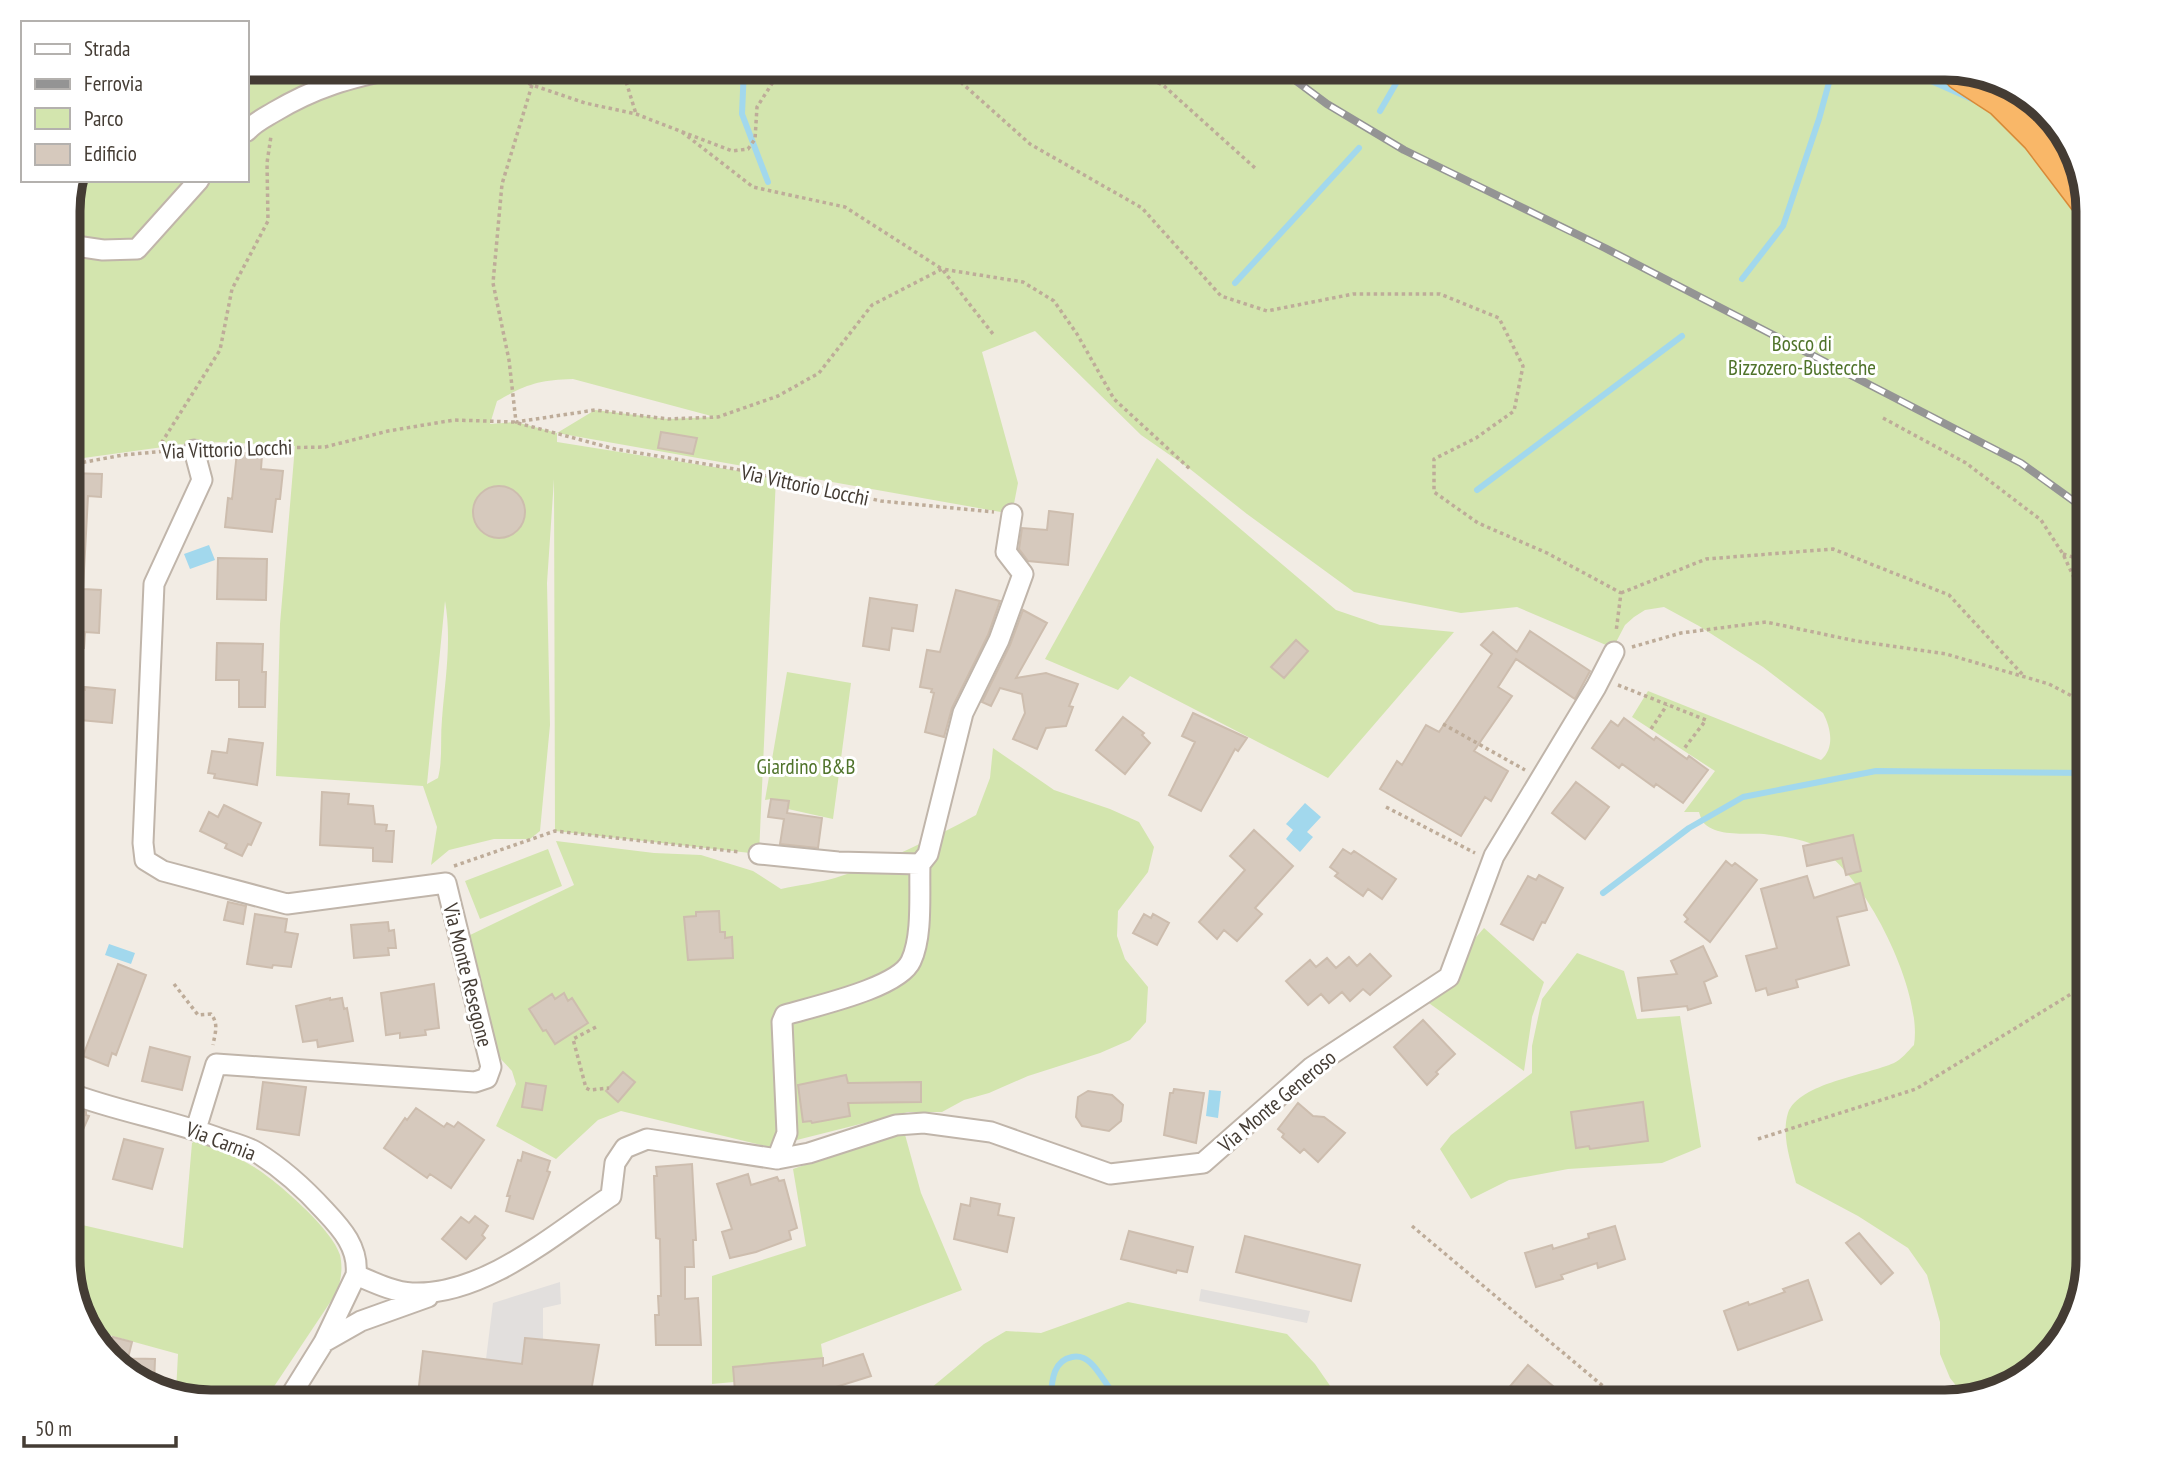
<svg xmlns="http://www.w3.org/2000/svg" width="2157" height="1471" font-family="'PT Sans Narrow',sans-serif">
<rect width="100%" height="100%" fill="#f2ece4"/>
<path fill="#d3e5ae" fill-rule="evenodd" d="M247,68H1929L2040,109L2074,148L2089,211V1260L2064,1339L2009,1388L1966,1398L1950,1378L1940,1354V1322L1927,1275L1908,1248L1858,1216L1796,1183C1791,1162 1781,1135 1788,1113C1799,1083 1867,1075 1894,1063C1901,1060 1908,1051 1914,1045C1923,991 1865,873 1816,846C1803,839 1780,836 1764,834C1748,833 1715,837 1703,822C1701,819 1700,815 1699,812H1684L1715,771L1632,717L1648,691L1821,760C1835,748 1831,728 1823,713L1763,667L1699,626L1664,607L1645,610L1634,617L1625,625L1613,648L1517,607L1461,613L1354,592L1247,514L1190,469L1141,435L1035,331L982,352L1018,483L1012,514L557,433V442L776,477L759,854L555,831L554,479L547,583L550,725L540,831L530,839H494L449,850L431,865L437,827L423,786L276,776L280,624L295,446L220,442L185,444L69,460V203L74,180H247ZM573,379L715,417L668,419L595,410L557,433L516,422L490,424L497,401C527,384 539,380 573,379ZM445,601C452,641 445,680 442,719C440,739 443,759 438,778L427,784Z
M1157,458L1336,610L1380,625L1454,632L1328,778L1130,676L1118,690L1045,659Z
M787,672L851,683L833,819L788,809V801L771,799L765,800Z
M993,748L1054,790L1110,809L1139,822L1154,847L1148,872L1118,911L1117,936L1125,959L1148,987L1146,1022L1130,1040L1100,1053L1028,1076L989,1093L964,1100L942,1112H908L769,1147L621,1111L598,1120L556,1159L496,1126L516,1084L512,1071L497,1055L468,936L574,885L556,841L654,853L701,855L753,871L781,889C799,885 818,883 835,878C883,863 932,839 976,815L990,778Z
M548,849L562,886L480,919L465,881Z
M1484,928L1544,982L1532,1017L1524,1071L1426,1001L1444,991L1463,968L1471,943Z
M1577,953L1624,971L1637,1019L1680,1016L1701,1147L1662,1163L1568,1169L1509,1180L1471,1199L1440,1149L1451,1135L1532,1073V1046L1542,999Z
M904,1131L921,1193L962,1290L821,1344L823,1358L733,1367L734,1382L712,1384V1276L806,1246L793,1169Z
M196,1140C215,1148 236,1156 254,1167C277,1181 333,1230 340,1255C343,1268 341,1280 337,1292L263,1403H212L176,1392L178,1354L87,1329L69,1268V1222L183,1248L192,1143Z
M1128,1302L1287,1334L1315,1364L1342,1403H913L984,1344L1006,1331L1041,1333Z"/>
<path fill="#e2dfdd" d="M560,1282L561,1304L543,1308V1339L525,1338L522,1364L486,1359L493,1303Z
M1201,1289L1310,1311L1307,1323L1199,1301Z"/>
<path fill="#a2d8ed" d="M209,545L215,560L190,569L184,554Z
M1305,803L1321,817L1307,832L1313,837L1300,852L1286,839L1293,830L1286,824Z
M109,944L135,953L131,964L105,955Z
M1209,1090L1221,1091L1218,1118L1206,1116Z"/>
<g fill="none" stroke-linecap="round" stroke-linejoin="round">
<path stroke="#a2d8ed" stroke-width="6" d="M744,68L742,114L768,182
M1902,68L1974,100
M1380,111L1405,68
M1742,279L1783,226L1819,119L1833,68
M1235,283L1359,148
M1477,490L1682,336
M1603,893L1689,828L1743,797L1876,771L2089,773
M1050,1403C1052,1385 1051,1361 1072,1357C1096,1352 1104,1390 1123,1403"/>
</g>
<path fill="#d6c9bd" stroke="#cdbdae" stroke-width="2" d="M661,432L697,438L693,454L658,448Z
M237,452L262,455L261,469L283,471L280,499H276L272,532L225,527L228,498L232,499Z
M69,473L102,474L101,497L88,496L83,589L101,590L99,633L85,632L84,648L69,647Z
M473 512a26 26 0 1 1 52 0a26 26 0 1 1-52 0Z
M1049,511L1073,514L1068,565L1028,561L1019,549L1022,528L1047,530Z
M218,558L267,559L266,600L217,599Z
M956,590L1000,601L988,635L952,708L944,737L925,732L934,693L931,692L932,689L920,687L927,650L940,652Z
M870,598L917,605L913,631L892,628L889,650L863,646Z
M1023,610L1047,623L1016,678L1046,673L1078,684L1069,706L1073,707L1066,726L1046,728L1037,749L1013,739L1025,713L1022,694L1000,688L991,706L982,702L1010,645Z
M1530,631L1590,671L1575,699L1516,659L1498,687L1512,696L1474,751L1508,771L1491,801L1485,797L1461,836L1380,789L1397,761L1402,765L1426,725L1439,732L1492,654L1481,645L1493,632L1517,652Z
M1296,640L1308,651L1284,678L1271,667Z
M217,643L263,644L262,672H266L265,707H239V680H216Z
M85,687L115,690L112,723L69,719V689L85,690Z
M1193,713L1247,738L1238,751L1235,749L1201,811L1169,795L1195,742L1182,736Z
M1123,717L1144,733L1142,735L1150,743L1125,774L1096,750Z
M1624,718L1654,740L1656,737L1687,759L1689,756L1708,770L1683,803L1656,784L1654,787L1622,764L1619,768L1592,748L1611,721L1618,726Z
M229,739L263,743L257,785L214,778L215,774L208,773L212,751L227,753Z
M1576,782L1609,807L1585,839L1552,813Z
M322,792L349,794L348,804L373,806L375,824L387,825L386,831H394L392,862L373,861V848L320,845Z
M771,799L789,801L787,813L822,818L818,848L780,844L784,819L768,817Z
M224,805L261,823L251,845L248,844L242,856L225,848L227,844L200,831L209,812L218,817Z
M1254,830L1293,866L1255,908L1262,914L1237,941L1224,930L1217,939L1199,922L1245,870L1230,856Z
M1853,835L1861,871L1846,875L1842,858L1807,866L1803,846Z
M1343,849L1351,854L1354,851L1396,879L1382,899L1368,889L1363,896L1335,876L1338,873L1330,867Z
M1726,861L1732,866L1735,863L1757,880L1710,942L1685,922L1688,919L1684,915Z
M1539,875L1563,888L1545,923L1542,922L1533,940L1501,924L1528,876L1536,880Z
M1807,876L1814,898L1860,883L1867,910L1837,917L1849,965L1796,980L1798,987L1768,995L1766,988L1756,991L1746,956L1777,948L1761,889Z
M228,902L246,906L243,924L224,920Z
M719,911L720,932H725V938L732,937L733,958L688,960L684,917L696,916V912Z
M255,914L287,919L285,932L298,934L291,967L273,965L272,968L247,964Z
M1144,914L1151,918L1153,914L1169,923L1157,945L1133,933Z
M388,922L389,931L394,930L396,948H388L389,955L354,958L351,925Z
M1703,946L1717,976L1704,982L1711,1003L1688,1010L1687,1006L1642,1011L1638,978L1677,974L1671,961Z
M1370,954L1391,976L1370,995L1363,989L1350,1001L1342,992L1329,1003L1321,994L1308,1005L1286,981L1310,960L1316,967L1327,958L1336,968L1349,957L1357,966Z
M118,964L146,975L116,1055L112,1053L108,1066L83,1056Z
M434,984L439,1028L425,1030L426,1035L400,1038V1033L386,1035L381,993Z
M564,993L568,1001L572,998L588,1023L555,1044L546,1030L543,1031L529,1009L552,994L555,999Z
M330,998V1000L342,998L344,1009L347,1008L353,1041L318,1047L317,1040L303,1042L296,1006Z
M1423,1020L1455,1054L1436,1072L1438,1074L1427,1085L1394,1047Z
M150,1047L190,1057L182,1090L142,1081Z
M623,1072L635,1082L618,1102L606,1091Z
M846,1075L848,1083L921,1082V1102L848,1103L850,1116L812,1123L811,1121L803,1122L798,1085Z
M263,1082L306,1087L299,1135L257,1129Z
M526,1083L546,1086L542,1110L522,1107Z
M1174,1089L1204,1093L1196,1143L1164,1135L1170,1093H1173Z
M1088,1091L1112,1095L1123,1105L1121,1121L1109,1131L1082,1126L1076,1117L1078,1097Z
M1643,1102L1648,1141L1590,1149L1589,1146L1576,1148L1571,1112Z
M1298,1103L1313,1116L1324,1117L1345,1133L1318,1162L1304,1149L1300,1153L1282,1137L1284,1134L1278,1129Z
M69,1106L86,1112V1115L89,1116L71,1156H69Z
M416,1108L444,1127L447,1123L454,1127L458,1122L484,1140L451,1188L430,1174L427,1178L384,1148L405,1118L407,1120Z
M124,1139L163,1149L152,1189L113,1179Z
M523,1152L550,1161L547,1171L550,1172L533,1219L506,1211L510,1196H507L518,1160L521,1161Z
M692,1164L696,1240H693L694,1267H685V1299L698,1298L701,1345H656L655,1315H659L658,1296H661L660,1239L656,1238L654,1176H657L656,1167Z
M748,1174L751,1185L777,1177L779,1181L784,1180L797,1228L789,1231L791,1239L756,1252L730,1258L722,1232L732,1229L717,1184Z
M971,1198L1000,1204L998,1215L1014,1218L1007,1252L954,1239L961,1204L970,1206Z
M475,1216L488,1226L482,1235L485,1238L466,1259L442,1239L461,1217L469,1223Z
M1615,1226L1625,1259L1598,1268L1597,1263L1561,1275L1563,1279L1536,1287L1525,1253L1552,1245L1553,1249L1589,1238L1588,1234Z
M1129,1231L1193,1247L1187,1272L1177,1270L1176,1273L1121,1259Z
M1859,1233L1893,1273L1881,1284L1846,1243Z
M1245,1236L1360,1265L1351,1301L1236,1272Z
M1808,1280L1822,1320L1738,1350L1724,1311L1748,1302L1749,1305L1785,1292L1783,1289Z
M113,1337L132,1342L128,1358L108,1352Z
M525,1338L599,1345L589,1403H417L423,1351L522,1364Z
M863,1354L871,1376L826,1390L827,1403H736L733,1367L823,1358V1366Z
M112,1358L155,1359L154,1385L132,1378Z
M1528,1365L1573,1403H1521L1506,1391Z"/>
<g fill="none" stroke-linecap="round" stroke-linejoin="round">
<g stroke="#c0b5aa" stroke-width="23">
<path id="street" d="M247,131C255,122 264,118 274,112C316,87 349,78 397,68
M69,245L103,250L137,249L199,180
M194,450L202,480L154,584L143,843L145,860L163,871L287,904L446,883L491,1067L487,1078L475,1082L216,1064L196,1129
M759,854L838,862L920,864L928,854L963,713L999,640L1023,574L1006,552L1012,514
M69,1093C119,1112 172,1120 221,1139C233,1143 246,1146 256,1152C282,1168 305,1189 325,1211C342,1229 359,1248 356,1275L324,1342L286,1403
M777,1159L787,1133L782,1022L785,1015C815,1006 899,988 911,961C923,936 919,892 920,864
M356,1275C373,1282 393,1292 412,1293C484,1296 554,1234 611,1196L615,1163L625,1148L647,1139L777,1159L809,1153L896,1125L924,1123L991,1132L1110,1174L1203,1163L1312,1067L1449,977L1494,856L1596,687L1614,652
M324,1342L361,1321L428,1297"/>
</g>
<g stroke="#d88a38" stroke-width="38">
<path id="highway" d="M1962,73L2002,99L2039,136L2086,198"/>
</g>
<path stroke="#beac99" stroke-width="3.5" stroke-dasharray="3.5 3.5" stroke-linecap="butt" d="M497,68L532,85L585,103L636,114L732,151L748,149L755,139L757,107L782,68
M624,68L625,78L636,114
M945,68L1030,144L1142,208L1221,296L1267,311L1353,294H1440L1499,318L1523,366L1514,411L1476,438L1434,459V492L1478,523L1547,553L1621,593L1616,632
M1126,68L1163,85L1255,168
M532,85L502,184L493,283L509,360L516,422L595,410L668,419L718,417L778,396L819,373L872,305L942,269L1023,282L1054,301L1077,334L1114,399L1190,469
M682,132L753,187L845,207L942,269L993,334
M1883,418L1966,463L2041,520L2063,554L2089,610
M213,449L325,447L388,431L454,420L514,422L615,449L735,469L881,501L994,512
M163,450L162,442L220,350L232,289L268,221L267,163L271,136
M69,465L123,455L177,450
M2063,554L2089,562
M1621,593L1706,559L1833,549L1949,595L2023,675
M1632,647L1681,633L1766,622L1856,641L1946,654L2049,684L2089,705
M1618,685L1706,720L1683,750
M1443,724L1525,770
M1651,729L1667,705
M1386,807L1475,853
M454,866L555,831L740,852
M174,984L198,1015L211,1014C219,1024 215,1033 213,1045
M596,1027L573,1039L586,1088L590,1090L609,1088
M1758,1139L1916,1089L2089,983
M1412,1226L1623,1403"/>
<use href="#street" stroke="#fff" stroke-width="19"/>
<use href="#highway" stroke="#f9b768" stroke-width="35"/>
<g stroke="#949494" stroke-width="8">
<path id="rail" d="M1279,68L1327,104L1404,150L1605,248L2021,463L2089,512"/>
</g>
<use href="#rail" stroke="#fff" stroke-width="5" stroke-dasharray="16" stroke-linecap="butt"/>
</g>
<g text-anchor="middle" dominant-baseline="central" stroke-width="6" stroke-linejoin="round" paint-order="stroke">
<g font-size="21" fill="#4f732a" stroke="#fff">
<text x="1802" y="343">Bosco di<tspan x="1802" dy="24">Bizzozero-Bustecche</tspan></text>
<text x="806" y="766">Giardino B&amp;B</text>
</g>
<g font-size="21" fill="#443c34" stroke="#fff">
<text transform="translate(227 449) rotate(-2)">Via Vittorio Locchi</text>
<text transform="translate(805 485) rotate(12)">Via Vittorio Locchi</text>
<text transform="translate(468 975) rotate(76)">Via Monte Resegone</text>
<text transform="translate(1277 1101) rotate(-40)">Via Monte Generoso</text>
<text transform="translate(221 1141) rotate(21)">Via Carnia</text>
</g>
</g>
<path d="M0 0H2157V1471H0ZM211 80H1945A131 131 0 0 1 2076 211V1259A131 131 0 0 1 1945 1390H211A131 131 0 0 1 80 1259V211A131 131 0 0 1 211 80Z" fill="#fff" fill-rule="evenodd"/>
<path fill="none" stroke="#443c34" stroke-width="9" d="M211 80H1945A131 131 0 0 1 2076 211V1259A131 131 0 0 1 1945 1390H211A131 131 0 0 1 80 1259V211A131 131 0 0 1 211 80Z"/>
<rect x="21" y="21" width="228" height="161" fill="#ffffff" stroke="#b4b1ae" stroke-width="2"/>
<rect x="35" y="44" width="35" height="10" fill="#ffffff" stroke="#b4b1ae" stroke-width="2"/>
<text x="84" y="56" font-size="21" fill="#443c34">Strada</text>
<rect x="35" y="79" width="35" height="10" fill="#949494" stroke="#b4b1ae" stroke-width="2"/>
<text x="84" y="91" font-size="21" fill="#443c34">Ferrovia</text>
<rect x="35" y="108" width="35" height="21" fill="#d3e5ae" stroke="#b4b1ae" stroke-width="2"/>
<text x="84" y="126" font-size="21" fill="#443c34">Parco</text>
<rect x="35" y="144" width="35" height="21" fill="#d6c9bd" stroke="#b4b1ae" stroke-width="2"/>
<text x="84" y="161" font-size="21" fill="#443c34">Edificio</text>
<path d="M24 1436v10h152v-10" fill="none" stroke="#443c34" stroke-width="3.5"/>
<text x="35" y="1436" font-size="21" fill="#443c34" stroke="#ffffff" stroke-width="5" paint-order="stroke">50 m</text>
</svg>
